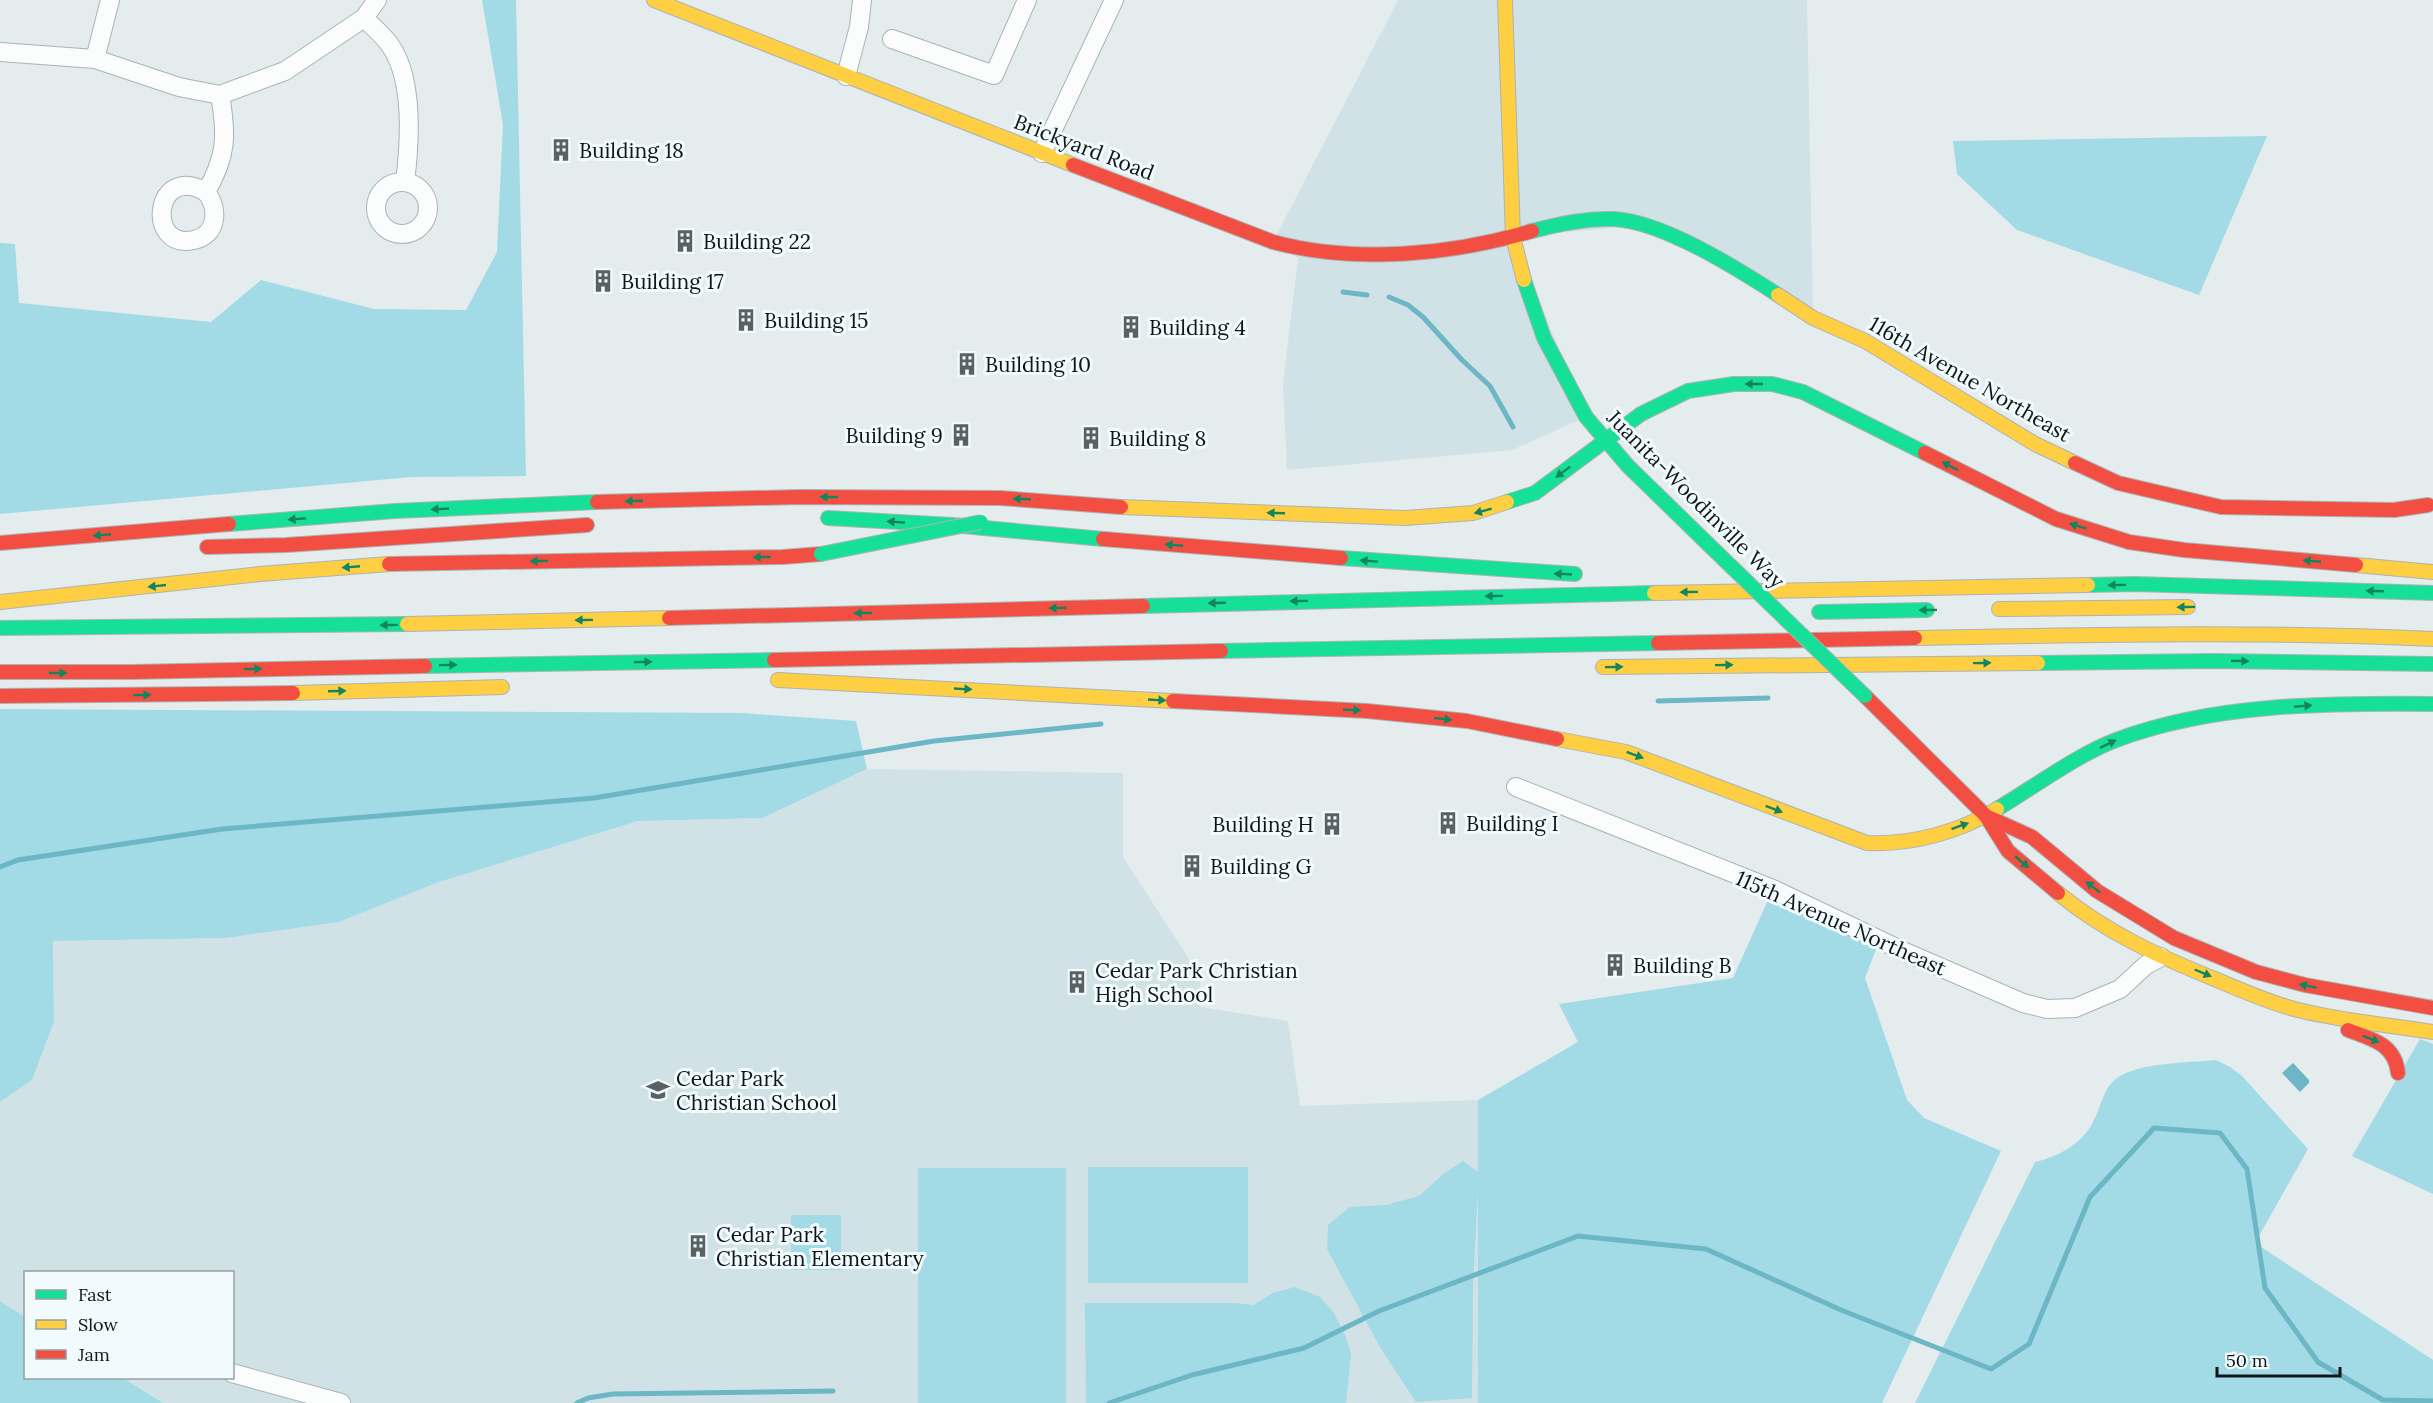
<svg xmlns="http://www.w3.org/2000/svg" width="2433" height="1403" font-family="Lora,serif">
<rect width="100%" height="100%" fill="#e4ecee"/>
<path fill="#d0e2e5" d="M1398,0H1807L1813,315L1643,225L1514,237L1586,417L1512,450L1287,470L1283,384L1298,258L1273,242Z
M867,769L1123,773V857L1200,976L1201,1007L1288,1021L1300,1106L1478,1100V1403H163L123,1378H232V1272H26L25,1317L0,1301V1102L32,1080L54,1022L53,941L225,938L339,922L439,882L638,821L762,818Z"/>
<path fill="#a2dae6" d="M482,0H516L526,476L412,477L0,514V243L15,244L19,303L211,322L261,280L374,309L466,310L497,252L503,124Z
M2267,136L2199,295L2017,230L1957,174L1953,141Z
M0,709L742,713L856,721L867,769L762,818L638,821L439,882L339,922L225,938L53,941L54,1022L32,1080L0,1102Z
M1773,889L1880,939L1865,978L1907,1100L1924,1118L2001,1151L1882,1403H1478V1190L1473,1284L1472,1398L1416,1402L1381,1349L1327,1249L1328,1225L1350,1207L1386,1205L1419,1196L1443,1174L1463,1161L1478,1172V1100L1578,1042L1559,1004L1733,978Z
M2420,1039L2433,1044V1194L2352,1156Z
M2216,1060L2230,1067L2242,1076L2308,1149L2255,1243L2433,1360V1403H1915L2035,1162C2058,1157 2082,1144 2093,1122C2101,1108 2103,1088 2117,1078C2140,1062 2188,1063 2216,1060Z
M1088,1167H1248V1283H1088Z
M918,1168H1066V1403H918Z
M791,1215H841V1270H791Z
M1295,1287L1320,1297L1334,1313L1346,1337L1351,1354L1346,1403H1086L1085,1303H1235L1253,1305L1273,1293Z
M0,1301L25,1317L26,1378H123L163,1403H0Z"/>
<path fill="#6cb6c5" d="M2293,1063L2309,1080V1083L2300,1092L2282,1073Z"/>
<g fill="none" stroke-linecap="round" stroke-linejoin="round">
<path stroke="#6cb6c5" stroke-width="5" d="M1343,292L1367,295
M1389,297L1408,305L1423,317L1462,360L1490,386L1513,427
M1658,701L1768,698
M0,867L18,860L222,829L594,798L934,741L1101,724
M577,1403L588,1398L613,1394L833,1391
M1109,1403L1192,1375L1304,1348L1379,1311L1578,1236L1706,1249L1841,1310L1991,1369L2029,1344L2090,1197L2154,1128L2220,1133L2247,1169L2265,1288L2318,1362L2383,1400L2433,1401"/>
<g stroke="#acb3b5" stroke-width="20">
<path id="street" d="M364,18C373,27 383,35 390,45C414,79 410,142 405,182
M892,39L994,75L1027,0
M0,52L95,59L179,87L220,95L285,71L364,18L377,0
M95,59L110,0
M846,76L859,27L862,0
M1042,153L1114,0
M376 208a26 26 0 1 1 52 0a26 26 0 1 1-52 0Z
M206,192C219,208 218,235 194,240C145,251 154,162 206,192C227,156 227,135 220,95
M1516,787L1773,889L1905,952L2023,1003L2047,1009L2075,1008L2120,989L2146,965L2161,957
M232,1373L341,1403"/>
</g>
<g stroke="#acb3b5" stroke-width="16">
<path id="fast" d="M1532,231C1558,224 1586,218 1613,219C1662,221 1738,269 1778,295
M1524,280L1544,338L1586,417L1628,466L1708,544
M1507,502L1535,493L1641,414L1688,391L1734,384H1772L1803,392L1925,453
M828,518L952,525L1103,539
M229,524L395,511L597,502
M1341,558L1575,574
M2088,585L2135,584L2433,593
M1143,606L1654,593
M1819,612L1927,610
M0,628L407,624
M1221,651L1658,643
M2038,663L2213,661L2433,664
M425,666L774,660
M1997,809C2034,787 2077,755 2116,740C2214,703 2329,703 2433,704"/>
</g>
<g stroke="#acb3b5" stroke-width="16">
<path id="slow" d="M654,0L1073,165
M1505,0L1513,237L1524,280
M1778,295L1813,318L1865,341L2035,444L2075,463
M1121,507L1405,518L1473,513L1507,502
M2356,565L2433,572
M1654,593L2088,585
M0,602L260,574L389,564
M1999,609L2188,607
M407,624L669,618
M1915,638C2087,635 2260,631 2433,639
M1603,667L2038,663
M778,680L1173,701
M293,693L502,687
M1557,739L1626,752L1867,843C1912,845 1959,832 1997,809
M2058,893C2105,932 2160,957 2217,980C2243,991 2270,1003 2298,1010C2342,1021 2389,1025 2433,1032"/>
</g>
<g stroke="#acb3b5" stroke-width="16">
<path id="jam" d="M1073,165L1273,242C1356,264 1450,255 1532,231
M1925,453L2056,519L2129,542L2184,550L2356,565
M2075,463L2118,483L2221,507L2394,510L2428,505
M597,502L799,497L1000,498L1121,507
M1103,539L1341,558
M0,543L229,524
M207,547L286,545L587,525
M389,564L783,557L821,554
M669,618L1143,606
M1658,643L1915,638
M774,660L1221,651
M0,672H131L425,666
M0,696L293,693
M1865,696L1986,816L2008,851L2058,893
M1173,701L1367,711L1467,721L1557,739
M1986,816L2032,837L2097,891L2174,938L2256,972L2305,985L2433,1008
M2348,1030C2372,1039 2395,1044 2398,1073"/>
</g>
<use href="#street" stroke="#fbfcfc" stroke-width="18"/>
<use href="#fast" stroke="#16e098" stroke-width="14"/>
<use href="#slow" stroke="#ffcf43" stroke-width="14"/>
<use href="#jam" stroke="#f24e42" stroke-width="14"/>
<g stroke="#acb3b5" stroke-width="16" stroke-linecap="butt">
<path id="fast-bridge" d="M1708,544L1865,696
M821,554L981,522"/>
</g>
<use href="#fast-bridge" stroke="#16e098" stroke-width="14"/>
</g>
<defs><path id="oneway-solid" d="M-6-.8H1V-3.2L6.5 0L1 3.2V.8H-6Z" transform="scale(1.5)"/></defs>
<g fill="#13855e">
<use href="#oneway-solid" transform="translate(1754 384) rotate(-180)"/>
<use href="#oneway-solid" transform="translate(1950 466) rotate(-153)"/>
<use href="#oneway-solid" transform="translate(1563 472) rotate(143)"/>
<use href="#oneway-solid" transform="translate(829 497) rotate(180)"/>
<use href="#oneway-solid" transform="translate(1022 499) rotate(-178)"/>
<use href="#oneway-solid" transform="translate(634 501) rotate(178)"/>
<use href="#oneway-solid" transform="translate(440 509) rotate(177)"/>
<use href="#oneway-solid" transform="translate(1483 511) rotate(165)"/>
<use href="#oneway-solid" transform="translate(1276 513) rotate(-178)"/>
<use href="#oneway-solid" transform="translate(297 519) rotate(175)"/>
<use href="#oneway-solid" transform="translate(896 522) rotate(-176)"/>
<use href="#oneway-solid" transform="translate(2078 526) rotate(-163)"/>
<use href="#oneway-solid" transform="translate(102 535) rotate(175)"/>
<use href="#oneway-solid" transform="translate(1174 545) rotate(-175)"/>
<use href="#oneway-solid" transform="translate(762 557) rotate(179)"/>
<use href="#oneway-solid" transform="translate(539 561) rotate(179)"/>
<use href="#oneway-solid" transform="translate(1369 561) rotate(-176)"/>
<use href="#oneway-solid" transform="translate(2312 561) rotate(-175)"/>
<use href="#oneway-solid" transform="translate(351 567) rotate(175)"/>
<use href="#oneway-solid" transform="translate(1563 574) rotate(-177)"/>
<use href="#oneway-solid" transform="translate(2117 585) rotate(179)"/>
<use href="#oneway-solid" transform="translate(157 586) rotate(174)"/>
<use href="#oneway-solid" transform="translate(2375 591) rotate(-178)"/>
<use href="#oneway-solid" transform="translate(1689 592) rotate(179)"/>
<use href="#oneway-solid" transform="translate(1494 596) rotate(179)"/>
<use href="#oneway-solid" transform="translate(1299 601) rotate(179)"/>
<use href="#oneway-solid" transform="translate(1217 603) rotate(178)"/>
<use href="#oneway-solid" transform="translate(2186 607) rotate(179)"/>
<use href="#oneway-solid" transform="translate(1058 608) rotate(179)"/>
<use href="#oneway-solid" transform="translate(1928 610) rotate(179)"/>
<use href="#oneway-solid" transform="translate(863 613) rotate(179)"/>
<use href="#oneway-solid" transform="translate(584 620) rotate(179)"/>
<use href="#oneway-solid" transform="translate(389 625) rotate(179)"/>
<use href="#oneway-solid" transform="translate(2240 661) rotate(1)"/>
<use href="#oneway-solid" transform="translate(643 662) rotate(-1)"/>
<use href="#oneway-solid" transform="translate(1982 663) rotate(-1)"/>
<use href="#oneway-solid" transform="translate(448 665) rotate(-1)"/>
<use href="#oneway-solid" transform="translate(1724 665) rotate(-1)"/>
<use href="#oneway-solid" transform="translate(1614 667) rotate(-1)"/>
<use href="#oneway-solid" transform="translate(253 669) rotate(-1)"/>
<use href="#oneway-solid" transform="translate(58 673)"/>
<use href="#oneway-solid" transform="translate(963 689) rotate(3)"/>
<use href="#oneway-solid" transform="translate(337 691) rotate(-2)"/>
<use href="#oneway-solid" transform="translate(142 695) rotate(-1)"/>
<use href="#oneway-solid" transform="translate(1157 700) rotate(3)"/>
<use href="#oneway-solid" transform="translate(2303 706) rotate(-5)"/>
<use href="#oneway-solid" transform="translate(1352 710) rotate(3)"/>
<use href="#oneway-solid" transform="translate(1443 719) rotate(6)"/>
<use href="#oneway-solid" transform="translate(2108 744) rotate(-26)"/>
<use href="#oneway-solid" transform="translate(1635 755) rotate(21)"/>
<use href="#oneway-solid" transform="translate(1774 809) rotate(21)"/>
<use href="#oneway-solid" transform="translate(1960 826) rotate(-20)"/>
<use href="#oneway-solid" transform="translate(2022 862) rotate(40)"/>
<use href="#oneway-solid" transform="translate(2093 887) rotate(-142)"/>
<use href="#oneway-solid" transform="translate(2203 973) rotate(23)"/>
<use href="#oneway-solid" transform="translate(2308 986) rotate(-168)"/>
<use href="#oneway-solid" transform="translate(2371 1039) rotate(22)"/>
</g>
<defs>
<g id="building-bare" transform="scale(1.8)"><path d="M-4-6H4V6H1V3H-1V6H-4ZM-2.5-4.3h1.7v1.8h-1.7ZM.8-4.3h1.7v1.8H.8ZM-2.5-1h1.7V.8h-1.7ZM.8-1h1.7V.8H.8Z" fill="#5a6163" stroke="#f1fbfe" stroke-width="2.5" paint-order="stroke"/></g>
<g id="school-bare" transform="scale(1.8)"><path d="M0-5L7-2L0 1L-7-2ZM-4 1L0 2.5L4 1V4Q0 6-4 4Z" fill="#5a6163" stroke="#f1fbfe" stroke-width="2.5" paint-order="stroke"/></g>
</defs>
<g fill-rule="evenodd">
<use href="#building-bare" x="561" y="150"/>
<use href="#building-bare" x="685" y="241"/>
<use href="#building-bare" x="603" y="281"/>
<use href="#building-bare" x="746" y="320"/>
<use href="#building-bare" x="1131" y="327"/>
<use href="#building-bare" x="967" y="364"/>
<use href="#building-bare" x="961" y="435"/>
<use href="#building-bare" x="1091" y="438"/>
<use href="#building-bare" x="1448" y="823"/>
<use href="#building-bare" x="1332" y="824"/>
<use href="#building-bare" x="1192" y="866"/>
<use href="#building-bare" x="1615" y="965"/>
<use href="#building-bare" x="1077" y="982"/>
<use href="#school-bare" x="658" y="1090"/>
<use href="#building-bare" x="698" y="1246"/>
</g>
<g text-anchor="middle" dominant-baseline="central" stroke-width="6" stroke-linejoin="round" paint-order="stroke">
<g font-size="21" fill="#101618" stroke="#f1fbfe">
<text transform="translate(1084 147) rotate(21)">Brickyard Road</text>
<text transform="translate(1970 379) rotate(30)">116th Avenue Northeast</text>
<text transform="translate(1696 499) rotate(45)">Juanita-Woodinville Way</text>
<text transform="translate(1841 923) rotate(24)">115th Avenue Northeast</text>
</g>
<g font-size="21" fill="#101618" stroke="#f1fbfe" text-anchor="start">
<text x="579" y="150">Building 18</text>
<text x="703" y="241">Building 22</text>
<text x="621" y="281">Building 17</text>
<text x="764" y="320">Building 15</text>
<text x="1149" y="327">Building 4</text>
<text x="985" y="364">Building 10</text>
<text x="943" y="435" text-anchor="end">Building 9</text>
<text x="1109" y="438">Building 8</text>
<text x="1466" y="823">Building I</text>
<text x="1314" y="824" text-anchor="end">Building H</text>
<text x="1210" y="866">Building G</text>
<text x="1633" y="965">Building B</text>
<text x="1095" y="970">Cedar Park Christian<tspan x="1095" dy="24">High School</tspan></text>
<text x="676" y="1078">Cedar Park<tspan x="676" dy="24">Christian School</tspan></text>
<text x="716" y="1234">Cedar Park<tspan x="716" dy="24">Christian Elementary</tspan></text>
</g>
</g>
<rect x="24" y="1271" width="210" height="108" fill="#f1fbfe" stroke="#979fa2" stroke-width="1.5"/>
<rect x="36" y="1290" width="30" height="9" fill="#16e098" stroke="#979fa2" stroke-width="1.5"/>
<text x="78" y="1301" font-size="18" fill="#101618">Fast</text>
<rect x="36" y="1320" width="30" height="9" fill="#ffcf43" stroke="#979fa2" stroke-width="1.5"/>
<text x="78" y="1331" font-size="18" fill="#101618">Slow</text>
<rect x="36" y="1350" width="30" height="9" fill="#f24e42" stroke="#979fa2" stroke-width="1.5"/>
<text x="78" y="1361" font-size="18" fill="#101618">Jam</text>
<path d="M2217 1367v9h123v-9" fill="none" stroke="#101618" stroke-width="3"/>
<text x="2226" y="1367" font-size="18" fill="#101618" stroke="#f1fbfe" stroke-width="4.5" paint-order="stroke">50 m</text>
</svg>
